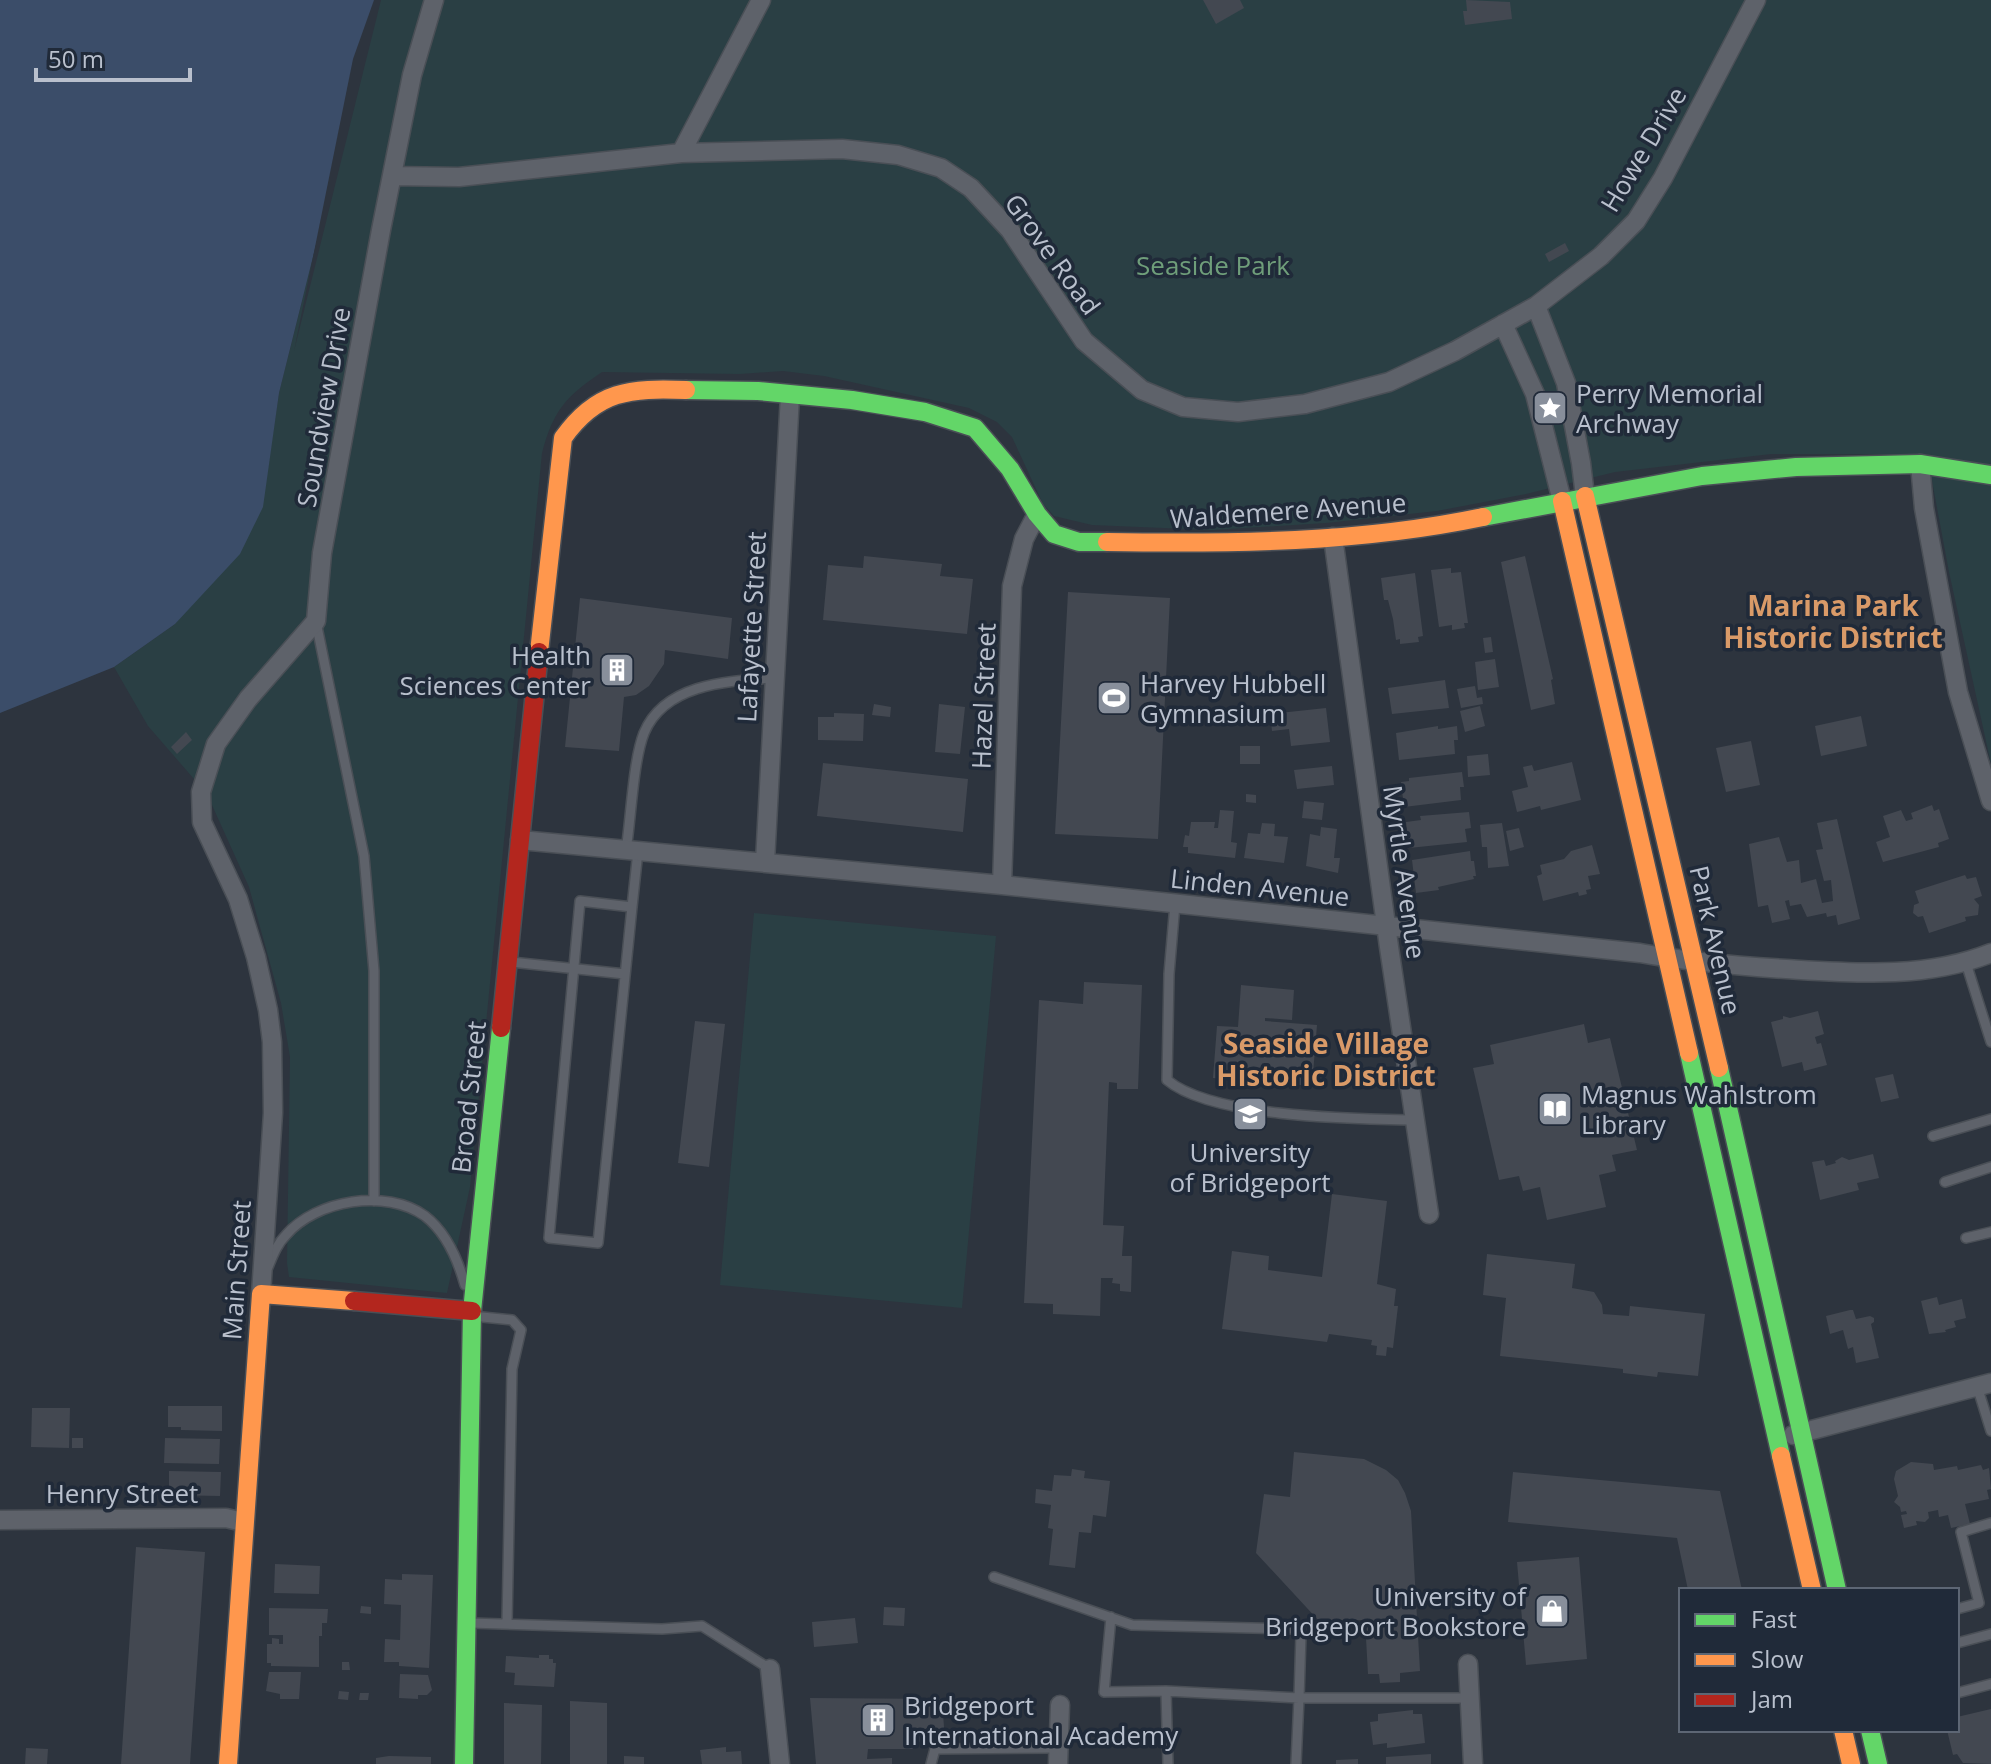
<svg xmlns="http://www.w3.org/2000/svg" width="1991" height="1764" font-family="'Open Sans',sans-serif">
<rect width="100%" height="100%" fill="#2d343e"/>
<path fill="#2a3f44" d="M377,0H1991V764L1949,572L1927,454H1771L1615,472L1526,494L1437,511L1326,523L1212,530L1092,525L1054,516L1043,504L1012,437L997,422L969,408L824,376L783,371L740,374L602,372C566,396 553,411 542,453L470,1187L447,1293L289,1277L287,1263L290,1057L281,1003L249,887L207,794L148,726L114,667L175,624L262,507L279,393Z
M754,913L996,936L962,1308L720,1285Z"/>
<path fill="#3b4d69" d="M0,0H377L279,393L263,507L240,554L175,624L114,667L0,713Z"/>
<path fill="#2d343e" d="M374,0H381L294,351L353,59Z"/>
<path fill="#434851" d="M1203,0H1240L1244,8L1216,24Z
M1466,0L1510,2L1512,19L1465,25L1463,11H1467Z
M1565,243L1569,251L1549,262L1545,254Z
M864,556L942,564L940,576L973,579L967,634L823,620L828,565L863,568Z
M1525,556L1553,679L1551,680L1555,704L1531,710L1501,562Z
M1451,568V573L1461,572L1468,623H1464L1465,628L1452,630V625L1439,627L1431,570Z
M1415,573L1423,636L1418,637L1419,642L1400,644V639L1396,640L1393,619L1388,600H1384L1381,578Z
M1068,592L1170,598L1158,839L1055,834Z
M580,598L732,618L728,659L665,650L664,664L649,686L636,695L624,697L619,751L565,747Z
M1491,637L1493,652L1485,653L1483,638Z
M1495,659L1499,687L1478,690L1475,662Z
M1445,680L1449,708L1392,714L1388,688Z
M1475,686L1477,698L1482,697L1483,704L1461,708L1457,689Z
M874,704L891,707L890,717L872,715Z
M939,704L965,707L960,754L935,752Z
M1480,706L1485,726L1465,732L1460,711Z
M1326,708L1330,742L1291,746L1289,729L1272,731L1270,714Z
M834,713L864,714L863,741L818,740V717H834Z
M1861,716L1867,746L1821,756L1815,726Z
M1438,726V729L1457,726L1458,740H1454L1455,754L1399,760L1396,733Z
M186,732L192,740L177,754L171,747Z
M1751,741L1760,785L1726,792L1716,748Z
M1240,746H1260V764H1240Z
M1488,754L1490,775L1468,777L1467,756Z
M1572,762L1581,800L1541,810L1540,806L1517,812L1512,791L1528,787L1523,767L1532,765L1534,771Z
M823,763L968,779L963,832L817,816Z
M1332,766L1334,785L1297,789L1294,770Z
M1462,772L1464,787H1460L1461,800L1404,807L1401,782L1409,781V778Z
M1246,794L1256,795V803L1246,802Z
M1304,801L1324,803L1322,820L1302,818Z
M1932,805L1934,811L1939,809L1949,839L1938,843L1939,847L1883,862L1876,842L1890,837L1883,816L1901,810L1906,821L1913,819L1911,813Z
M1220,810L1234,811L1231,842L1237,843L1235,858L1188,853V847H1183L1185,835L1189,836L1191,822H1215L1214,828H1218Z
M1469,812L1471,828L1465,829L1467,842L1409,848L1406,822L1421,820L1420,816Z
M1837,819L1860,919L1838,925L1836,915L1827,917L1826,913L1807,917L1801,904L1790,906L1789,900L1785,901L1790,919L1772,923L1768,905L1758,907L1749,844L1779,837L1787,862L1799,860L1801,883L1816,879L1822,903L1833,901L1831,880L1824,881L1816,850L1823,849L1817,823Z
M1262,823L1275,824L1274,836L1288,837L1284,863L1244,858L1248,833L1260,834Z
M1502,823L1509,866L1488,868L1487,847H1482L1480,825Z
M1321,827L1337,829L1334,858H1340L1338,873L1306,866L1310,834L1320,836Z
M1519,828L1524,847L1510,851L1506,831Z
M1592,845L1600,874L1588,876L1591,889L1586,890L1587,894L1579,896L1578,892L1543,901L1537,876L1542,874L1540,865L1564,859L1571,851Z
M1470,851L1471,861H1474L1476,876H1473L1474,879L1438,887L1439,890L1416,893L1412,860Z
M1965,875L1967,879L1976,877L1982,896L1974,899L1979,905L1978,915L1965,917L1966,921L1929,933L1923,916L1918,917L1913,913L1914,905L1919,903L1915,891Z
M1084,982L1142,985L1138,1089H1117V1083L1109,1082L1103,1225L1124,1226L1122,1256H1132L1131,1292L1120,1291V1284L1112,1283L1113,1278H1101L1100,1316L1053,1314V1304L1024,1303L1039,1000L1083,1004Z
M1241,985L1294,990L1292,1020L1265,1018V1021L1317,1025L1312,1086L1213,1078L1217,1026L1238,1027Z
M1818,1011L1824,1034L1815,1037L1817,1044L1821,1043L1827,1065L1804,1071L1802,1062L1782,1067L1771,1022L1783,1019V1016L1790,1018Z
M695,1021L725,1024L709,1167L678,1163Z
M1584,1024L1588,1043L1610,1038L1637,1150L1612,1155L1616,1171L1599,1175L1606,1207L1547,1220L1540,1187L1523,1191L1519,1176L1499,1180L1473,1068L1494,1064L1490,1045Z
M1893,1074L1899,1098L1881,1102L1875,1078Z
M1873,1154L1879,1178L1857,1183L1859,1190L1820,1200L1812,1162L1824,1160L1826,1166L1836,1163L1835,1161L1842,1157L1849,1160Z
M1332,1194L1387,1201L1377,1284L1396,1289L1394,1306H1398L1393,1348L1387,1347L1386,1356L1376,1355L1377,1346L1371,1345L1372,1340L1329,1334L1327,1342L1222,1329L1232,1251L1269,1256L1268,1270L1322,1277Z
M1487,1254L1575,1264L1572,1288L1594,1292L1602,1305L1603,1314L1629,1316L1630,1306L1705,1314L1698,1376L1658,1372L1657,1377L1623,1373V1369L1500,1356L1506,1298L1483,1295Z
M1937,1297L1939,1305L1962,1299L1966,1318L1954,1321L1956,1327L1945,1330L1946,1332L1929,1334L1921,1301Z
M1850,1310H1853L1856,1319L1870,1316L1874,1318V1322L1871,1324L1879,1358L1856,1363L1853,1347L1848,1349L1843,1330L1830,1334L1826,1316Z
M168,1406H222V1431L181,1430V1427H168Z
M32,1408H70L69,1448L31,1447Z
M72,1438H83V1448H72Z
M165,1438L220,1439L219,1464L164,1463Z
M1294,1452L1364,1459L1386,1470L1398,1480L1405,1493L1411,1511L1420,1671L1400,1673V1682L1380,1683L1379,1674H1368L1365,1620L1319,1621L1256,1553L1264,1494L1290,1497Z
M1911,1462L1933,1464L1934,1470L1957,1466L1958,1470L1981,1465L1983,1470L1989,1468L1991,1489L1987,1490L1989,1499L1965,1504L1970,1524L1951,1528L1948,1515L1939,1517L1938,1510L1928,1512L1929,1518L1925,1522L1916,1521L1917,1525L1904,1528L1901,1515L1907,1514L1906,1511L1901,1512L1900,1507L1894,1502L1898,1496L1894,1479L1896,1471Z
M1072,1469L1085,1471L1084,1478L1110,1481L1106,1517L1093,1515L1091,1533L1079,1532L1075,1568L1049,1565L1053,1529L1048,1528L1051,1505L1035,1503L1036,1489L1052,1491L1054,1475L1071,1476Z
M169,1471L221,1472L220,1496L169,1495Z
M1513,1472L1720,1491L1742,1590H1688L1677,1538L1508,1522Z
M136,1547L205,1552L190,1764H121Z
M1579,1557L1587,1659L1526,1665L1517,1562Z
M275,1564L320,1566L319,1594L274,1593Z
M402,1574L433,1575L429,1668L399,1666V1662H384L385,1639L400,1640L401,1605L384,1604L385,1579L402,1580Z
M361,1606L371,1607V1614L360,1613Z
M884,1607L905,1608L904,1626L883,1625Z
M269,1608L328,1609L327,1623H322V1636H319V1667L271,1666V1663H267V1644H272V1638L279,1639V1644H283V1635H269Z
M855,1618L858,1643L814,1647L812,1622Z
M539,1655H549V1659H553V1663H556L554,1687L514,1685L515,1673L505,1672L506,1656L539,1658Z
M342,1662H349L350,1670H342Z
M269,1672H301L299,1699H280V1694L266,1691Z
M400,1674L428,1675L432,1690L427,1695H418V1699L399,1698Z
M339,1691L349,1692L348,1700L338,1699Z
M360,1693H369L368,1700H359Z
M810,1698L942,1699L945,1741L915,1742L913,1749H868L867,1759L892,1758V1764H816Z
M570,1701L607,1703V1764H570Z
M504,1703L542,1705L541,1764H504Z
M1991,1709V1764L1963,1763L1957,1754L1953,1755L1947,1730H1957V1717Z
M1413,1710V1714H1422L1425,1743L1387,1748V1743L1373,1745L1370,1722L1378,1721V1714Z
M726,1747V1752L741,1751L742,1764H702L700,1750Z
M26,1748L48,1749L47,1764H25Z
M1431,1754V1764H1386V1757Z
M389,1756L431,1757V1764H376V1758Z
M624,1756L644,1757V1764H624Z
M1358,1759V1764H1336V1760Z"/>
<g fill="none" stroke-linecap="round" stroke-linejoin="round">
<g stroke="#4a4f56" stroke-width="12">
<path id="lane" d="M316,622L364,856L374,971V1201
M626,850C631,819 633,761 644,733C665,683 729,681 774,678
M580,901L632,907L598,1243L549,1238Z
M1175,904L1169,974L1167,1080C1212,1118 1356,1119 1415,1120
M632,907L638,851
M511,962L625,974
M1966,963L1991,1042
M1933,1136L1991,1119
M1945,1182L1991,1167
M1966,1238L1991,1232
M268,1267C273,1255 277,1244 286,1235C316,1200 386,1188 425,1216C447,1233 458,1260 465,1285
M472,1316L512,1320L521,1330L512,1369L507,1624
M1977,1386L1991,1431
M994,1577L1132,1625L1295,1629L1301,1634L1299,1698H1470
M1957,1609L1979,1603L1961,1532L1991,1523
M1111,1617L1104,1692L1166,1691L1168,1764
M470,1623L662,1629L702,1626L770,1669
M1957,1643L1991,1634
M1166,1691L1299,1698L1296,1764
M1957,1693L1991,1684
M931,1764L935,1749L1058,1748"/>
</g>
<g stroke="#4a4f56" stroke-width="21">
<path id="street" d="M681,153L761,0
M392,176L459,177L681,153L842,149L898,155L941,168L971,188L1010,230L1084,341L1142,390L1183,407L1238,412L1305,404L1389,382L1455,351L1536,306L1601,256L1636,221L1663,178L1756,0
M1536,306L1566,383L1581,463L1585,496
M1503,324L1535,394L1562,501
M1920,464L1924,508L1958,692L1991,801
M1333,537L1389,947L1429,1214
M520,840L1002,885L1640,953C1689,962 1736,966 1786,969C1854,973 1926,979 1991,953
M765,862L790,395
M1002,885L1012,586L1024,539L1037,514
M261,1294L273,1113L272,1042L268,1010L256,957L238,899L202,822L201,792L216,744L248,699L316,621L322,553L381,230L412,75L434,0
M1793,1435L1991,1383
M0,1520L226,1518L243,1522
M1468,1664L1473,1764
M770,1669L780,1764
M1058,1764L1060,1705"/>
</g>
<g stroke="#4a4f56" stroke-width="21">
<path id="fast" d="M686,390L758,391L852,400L925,412L975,428L1010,469L1037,514L1054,534L1079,542H1107
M1483,517L1702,476L1796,467L1920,464L1991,475
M1689,1053L1781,1456
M1719,1068L1837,1590
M1870,1730L1878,1764
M464,1764L472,1311L501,1028"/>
</g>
<g stroke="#4a4f56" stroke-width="21">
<path id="slow" d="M1585,496L1719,1068
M1562,501L1689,1053
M1107,542C1232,544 1359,543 1483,517
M539,652L563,438C597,390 630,388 686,390
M1781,1456L1812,1590
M1843,1730L1851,1764
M228,1764L261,1294L354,1301"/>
</g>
<g stroke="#4a4f56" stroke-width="21">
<path id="jam" d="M501,1028L539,652
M354,1301L472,1311"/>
</g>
<use href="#lane" stroke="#5e626a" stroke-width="9"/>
<use href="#street" stroke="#5e626a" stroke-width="18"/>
<use href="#fast" stroke="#63d668" stroke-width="18"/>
<use href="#slow" stroke="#ff974d" stroke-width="18"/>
<use href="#jam" stroke="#b3261e" stroke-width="18"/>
</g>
<defs>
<g id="sight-square" transform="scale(1.8)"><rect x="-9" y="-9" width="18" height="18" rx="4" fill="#888f9b" stroke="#202a39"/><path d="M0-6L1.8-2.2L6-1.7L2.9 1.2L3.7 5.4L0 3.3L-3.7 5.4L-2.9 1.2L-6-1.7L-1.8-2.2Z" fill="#fff"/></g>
<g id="building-square" transform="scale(1.8)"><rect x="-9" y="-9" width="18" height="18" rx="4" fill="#888f9b" stroke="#202a39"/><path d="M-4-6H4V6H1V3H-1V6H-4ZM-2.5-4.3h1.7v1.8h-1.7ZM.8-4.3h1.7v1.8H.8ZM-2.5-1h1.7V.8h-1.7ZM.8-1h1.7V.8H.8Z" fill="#fff"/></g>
<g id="stadium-square" transform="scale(1.8)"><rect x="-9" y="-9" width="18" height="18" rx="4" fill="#888f9b" stroke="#202a39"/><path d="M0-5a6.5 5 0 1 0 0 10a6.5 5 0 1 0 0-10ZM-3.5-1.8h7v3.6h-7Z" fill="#fff"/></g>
<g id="library-square" transform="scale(1.8)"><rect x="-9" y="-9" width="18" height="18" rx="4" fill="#888f9b" stroke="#202a39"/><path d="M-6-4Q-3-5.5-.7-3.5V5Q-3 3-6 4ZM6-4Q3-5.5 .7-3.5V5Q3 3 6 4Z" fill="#fff"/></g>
<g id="university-square" transform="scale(1.8)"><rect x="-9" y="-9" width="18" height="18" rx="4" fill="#888f9b" stroke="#202a39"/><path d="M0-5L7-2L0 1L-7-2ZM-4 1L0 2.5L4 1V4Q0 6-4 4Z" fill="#fff"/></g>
<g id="shop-square" transform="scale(1.8)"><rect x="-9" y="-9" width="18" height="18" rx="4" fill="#888f9b" stroke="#202a39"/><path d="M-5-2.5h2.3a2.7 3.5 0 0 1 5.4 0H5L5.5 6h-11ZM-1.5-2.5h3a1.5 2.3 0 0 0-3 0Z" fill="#fff"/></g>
</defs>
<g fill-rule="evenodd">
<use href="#sight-square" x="1550" y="408"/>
<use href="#building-square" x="617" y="670"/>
<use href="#stadium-square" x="1114" y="698"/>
<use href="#library-square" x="1555" y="1109"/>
<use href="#university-square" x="1250" y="1114"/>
<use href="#shop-square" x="1552" y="1611"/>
<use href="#building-square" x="878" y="1720"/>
</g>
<g text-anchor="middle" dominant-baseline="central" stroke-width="7" stroke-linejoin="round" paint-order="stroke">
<g font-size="26" fill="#b9c0cd" stroke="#202a39">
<text transform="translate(1643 149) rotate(-59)">Howe Drive</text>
<text transform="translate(1053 254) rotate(54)">Grove Road</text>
<text transform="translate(323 407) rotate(-80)">Soundview Drive</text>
<text transform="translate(1288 510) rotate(-4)">Waldemere Avenue</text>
<text transform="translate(751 627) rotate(-87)">Lafayette Street</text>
<text transform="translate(983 696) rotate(-88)">Hazel Street</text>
<text transform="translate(1405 872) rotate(82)">Myrtle Avenue</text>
<text transform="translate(1260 887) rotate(6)">Linden Avenue</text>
<text transform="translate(1716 940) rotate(77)">Park Avenue</text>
<text transform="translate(468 1097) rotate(-84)">Broad Street</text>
<text transform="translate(236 1270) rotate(-86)">Main Street</text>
<text x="122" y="1493">Henry Street</text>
</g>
<g font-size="26" fill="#6f9e7a" stroke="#202a39">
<text x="1213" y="265">Seaside Park</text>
</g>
<g font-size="26" fill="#b9c0cd" stroke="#202a39" text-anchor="start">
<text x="1576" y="393">Perry Memorial<tspan x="1576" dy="30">Archway</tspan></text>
<text x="591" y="655" text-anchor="end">Health<tspan x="591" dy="30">Sciences Center</tspan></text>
<text x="1140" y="683">Harvey Hubbell<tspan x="1140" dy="30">Gymnasium</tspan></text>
<text x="1581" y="1094">Magnus Wahlstrom<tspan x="1581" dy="30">Library</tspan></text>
<text x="1250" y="1152" text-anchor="middle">University<tspan x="1250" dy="30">of Bridgeport</tspan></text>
<text x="1526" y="1596" text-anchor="end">University of<tspan x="1526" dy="30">Bridgeport Bookstore</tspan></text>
<text x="904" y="1705">Bridgeport<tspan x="904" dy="30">International Academy</tspan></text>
</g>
<g font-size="28" font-weight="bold" fill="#d99a68" stroke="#202a39">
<text x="1833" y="605">Marina Park<tspan x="1833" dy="32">Historic District</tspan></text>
<text x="1326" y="1043">Seaside Village<tspan x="1326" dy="32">Historic District</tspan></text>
</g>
</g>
<rect x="1679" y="1588" width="280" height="144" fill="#202a39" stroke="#5d6674" stroke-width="2"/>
<rect x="1695" y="1614" width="40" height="12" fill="#63d668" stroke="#5d6674" stroke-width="2"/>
<text x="1751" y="1628" font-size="24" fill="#b9c0cd">Fast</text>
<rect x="1695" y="1654" width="40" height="12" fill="#ff974d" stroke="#5d6674" stroke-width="2"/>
<text x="1751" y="1668" font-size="24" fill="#b9c0cd">Slow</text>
<rect x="1695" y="1694" width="40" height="12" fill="#b3261e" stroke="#5d6674" stroke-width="2"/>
<text x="1751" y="1708" font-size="24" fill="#b9c0cd">Jam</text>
<path d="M36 68v12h154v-12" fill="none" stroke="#b9c0cd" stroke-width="4"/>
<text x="48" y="68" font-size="24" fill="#b9c0cd" stroke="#202a39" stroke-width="6" paint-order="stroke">50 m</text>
</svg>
